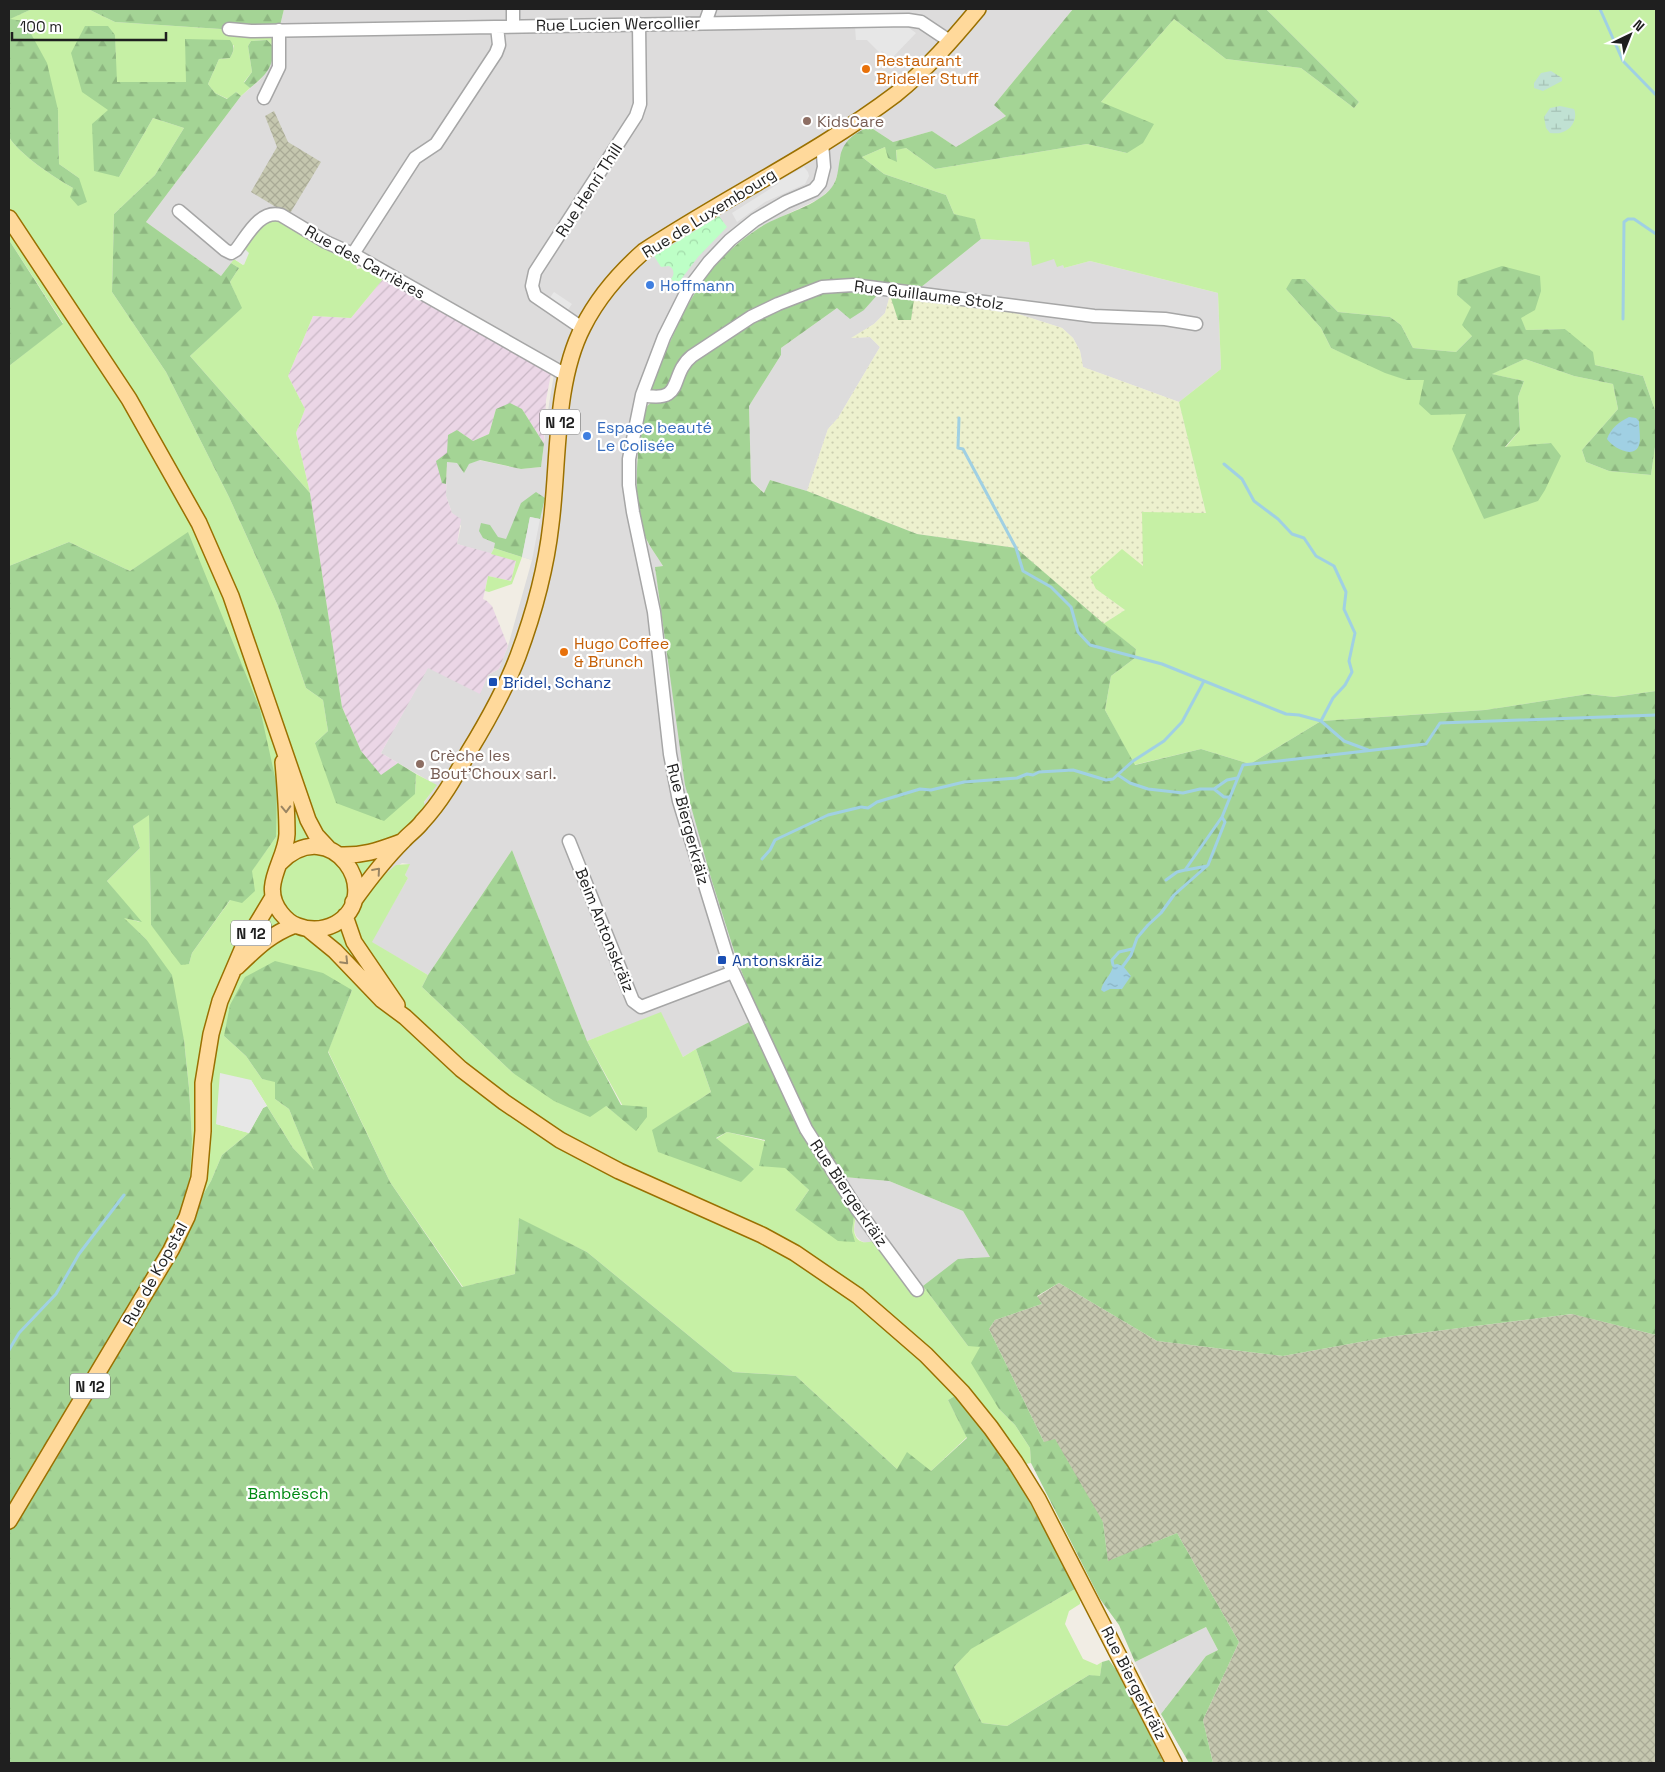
<svg xmlns="http://www.w3.org/2000/svg" width="1665" height="1772" font-family="'Space Grotesk',sans-serif">
<defs>
<pattern id="industrial-furrows" width="10" height="10" patternUnits="userSpaceOnUse" patternTransform="scale(1.25)"><rect width="10" height="10" fill="#ebd6e6"/><path d="M-1 1l2-2M0 10L10 0M9 11l2-2" fill="none" stroke="#c9b7c5"/></pattern>
<pattern id="construction-cross-hatch" width="8" height="8" patternUnits="userSpaceOnUse" patternTransform="scale(1.25)"><rect width="8" height="8" fill="#c5c7af"/><path d="M0 0l8 8M0 8l8-8" fill="none" stroke="#a9aa96"/></pattern>
<pattern id="farmland-dots" width="8" height="8" patternUnits="userSpaceOnUse" patternTransform="scale(1.25)"><rect width="8" height="8" fill="#edf1ce"/><path d="M2 2h.1M6 6h.1" fill="none" stroke="#cbceb0" stroke-width="1.8" stroke-linecap="round"/></pattern>
<pattern id="forest-firs" width="22" height="20" patternUnits="userSpaceOnUse" patternTransform="scale(1.25)"><rect width="22" height="20" fill="#a4d495"/><path d="M5 1l3.5 6h-7zM16 11l3.5 6h-7z" fill="#8db680"/></pattern>
<pattern id="wetland-marsh" width="20" height="14" patternUnits="userSpaceOnUse" patternTransform="scale(1.25)"><rect width="20" height="14" fill="#c0e1d3"/><path d="M1 5h8M5 5V1M11 12h8M15 12V8" fill="none" stroke="#a5c1b5"/></pattern>
<pattern id="park-crowns" width="20" height="18" patternUnits="userSpaceOnUse" patternTransform="scale(1.25)"><rect width="20" height="18" fill="#bdffc6"/><path d="M2 6a3 3 0 1 1 6 0M12 15a3 3 0 1 1 6 0" fill="none" stroke="#a2daaa"/></pattern>
<pattern id="water-ripples" width="26" height="14" patternUnits="userSpaceOnUse" patternTransform="scale(1.25)"><rect width="26" height="14" fill="#a0d0e3"/><path d="M2 4q2-2 4 0t4 0M15 11q2-2 4 0t4 0" fill="none" stroke="#89b2c2"/></pattern>
</defs>
<rect width="100%" height="100%" fill="#f1ede4"/>
<path fill="#dddcdc" d="M284,9H1073L994,105L1006,116L956,147L932,131L893,142L870,127L848,141L840,156L839,170L833,187L819,199L760,227L733,247L714,266L657,398L643,410L637,458L639,514L645,538L663,566L655,567L664,625L736,957L759,1017L696,1049L683,1057L661,1013L587,1041L512,850L428,975L371,942L408,878L405,875L409,864L402,863L381,878L379,870L436,785L381,753L428,667L480,693L488,675L499,669L508,646L532,560L494,548L491,554L457,544L461,526L452,513L446,496L447,462L469,464L479,460L521,469L541,467L549,404L554,374L353,254L261,224L221,276L146,222L241,96L261,79L279,30Z
M981,239L1029,242L1063,265L1064,268L1090,261L1218,293L1221,369L1179,402L1083,367L1080,351L1073,338L1062,328L1015,313L915,292Z
M880,292L890,295L885,313L874,324L852,338L870,337L880,347L838,418L828,429L807,491L770,480L765,493L751,481L749,406L781,355V348L837,308L864,310Z
M844,1177L889,1181L963,1211L990,1257L917,1290L874,1242L867,1243L861,1241L856,1236L854,1230L857,1209Z
M1206,1627L1218,1650L1206,1656L1161,1714L1135,1662Z"/>
<path fill="url(#industrial-furrows)" d="M383,279L478,329L548,371L551,374L546,400L544,444L522,409H496L489,434L473,441L457,430L447,454L446,496L452,513L461,519L457,544L516,560L511,581L488,576L483,599L487,601L492,606L508,646L499,669L488,675L480,694L428,668L381,753L398,763L381,776L361,751L342,707L310,493L296,433L305,409L288,376L313,316L351,318Z"/>
<path fill="url(#construction-cross-hatch)" d="M274,111L288,142L321,162L289,215L251,192L277,147L265,116Z
M1059,1283L1157,1341L1283,1356L1388,1337L1573,1314L1656,1335V1763H1213L1203,1720L1239,1642L1177,1533L1108,1562L1103,1522L1044,1442L989,1329L995,1320L1042,1304L1037,1297Z"/>
<path fill="url(#farmland-dots)" d="M915,292L1013,306L1015,313L1062,328L1073,338L1080,351L1083,367L1179,402L1206,513L1143,567L1096,589L1125,610L1103,624L1016,548L917,534L807,491L828,429L838,418L880,347L870,337L851,338L874,324L885,313L890,295Z"/>
<path fill="#c6f0a5" d="M32,9H88L115,22L251,31L279,30L274,47L267,40L251,41L248,46L252,72L244,82L250,88L241,96L236,92L228,99L215,93L208,84L219,59L230,58L233,52L234,45L186,82H116L115,35L108,110L119,177L153,118L184,128L155,175L114,214L112,292L166,372L229,497L278,606L306,688L323,700L328,731L315,743L415,794L416,774L437,785L424,802L427,817L379,870L381,878L396,865L410,864L405,875L408,878L372,942L428,975L422,987L513,1073L606,1106L636,1130L587,1041L661,1012L683,1057L696,1049L711,1092L653,1130L754,1169L716,1139L727,1132L765,1141L785,1167L809,1190L795,1210L854,1242L852,1231L855,1209C835,1191 829,1182 823,1156L857,1209C856,1216 854,1223 854,1230C855,1245 870,1245 879,1237L917,1290L923,1286L968,1346H980L999,1409L1015,1425L1030,1448L1031,1463L1009,1467L985,1432L955,1396L948,1400L967,1437L931,1471L897,1469L796,1376L733,1372L587,1252L519,1219L515,1274L463,1287L390,1182L328,1051L352,990L224,1036L246,1056L262,1079L275,1081V1099L289,1109L315,1172L293,1148L251,1080L216,1124L249,1133L222,1155L211,1181L171,1250L192,1139L189,1088L184,1040L146,939L122,917L140,922L107,881L140,848L133,826L149,814L151,925L189,964L192,953L276,837L188,533L130,571L69,542L9,566V366L63,323L9,240V137C20,155 54,177 73,188L79,178L59,164L58,110L9,19Z
M1266,9H1656V413L1643,376L1595,365L1565,329L1526,330L1520,318L1457,295L1472,307V336L1456,352L1413,348L1401,325L1390,317L1338,312L1305,279L1286,289L1321,328L1331,348L1406,380L1424,379L1466,414L1484,519L1551,443L1505,448L1520,430L1518,397L1524,381L1491,374L1525,359L1574,376L1613,384L1618,409L1582,450L1586,462L1609,471L1651,475L1656,440V691L1614,697L1588,694L1485,710L1321,721L1250,764L1201,749L1134,765L1105,710L1111,676L1135,658L1136,649L1103,624L1125,610L1096,589L1090,577L1122,549L1143,566L1142,512L1206,513L1179,402L1221,369L1218,293L1090,261L1064,268L1063,265L1057,267L1054,259L1032,266L1029,242L981,239L975,220L954,214L946,195L884,174L862,157L885,147L897,161L896,149L906,148L935,169L1087,144L1127,153L1101,102L1174,19L1226,59L1301,68L1354,108L1359,102Z
M279,218L355,261L357,269L367,267L381,274L383,279L351,318L313,316L288,376L305,409L296,433L310,493L190,356L241,308L230,282L239,268L231,263L234,259L243,265V247L261,224Z
M494,548L522,557L512,584L489,592L485,591L488,576L511,581L516,561L491,554Z
M1075,1589L1080,1600V1604L1069,1611L1065,1624L1083,1659L1097,1665L1102,1662L1100,1677L1089,1675L1007,1726L982,1723L954,1667L970,1649Z"/>
<path fill="url(#forest-firs)" d="M9,9H32L10,19L24,21L47,63L58,110L59,164L79,178L87,202L78,206L70,197L73,188C54,177 20,155 9,137Z
M88,9H284L279,30L251,31L115,22Z
M1073,9H1266L1359,102L1354,108L1301,68L1226,59L1174,19L1101,102L1154,124L1143,143L1127,153L1087,144L935,169L906,148L896,150L897,162L888,158L885,147L862,157L884,174L946,195L954,214L975,219L981,239L915,292L911,320H898L890,295L880,292L864,310L850,319L837,308L781,348V355L749,406L751,481L764,493L770,480L807,491L917,534L1016,548L1103,623L1136,649L1135,658L1111,676L1105,710L1135,765L1201,749L1250,764L1321,721L1485,710L1588,694L1614,697L1656,691V1335L1572,1314L1388,1337L1283,1356L1157,1341L1059,1283L1037,1296L1042,1304L995,1320L989,1329L1044,1442L1055,1439L1103,1522L1108,1561L1177,1533L1239,1642L1203,1720L1213,1763H1189L1161,1714L1206,1656L1218,1650L1206,1627L1135,1662L1119,1625L1100,1599L1031,1463L1030,1448L1015,1425L999,1409L971,1363L980,1347L968,1346L923,1286L958,1259L990,1257L963,1211L889,1181L844,1177L823,1157C830,1183 835,1191 855,1209L852,1231L855,1242L838,1241L795,1210L809,1190L785,1168L759,1166L765,1140L727,1132L716,1138L754,1169L741,1182L658,1152L652,1130L711,1092L696,1049L759,1017L736,957L711,878L685,785L655,567L663,566C657,556 649,546 645,536C631,498 638,449 643,410L656,398L651,389C678,322 696,269 759,228C780,214 817,207 832,187C838,179 838,168 840,158C842,142 855,132 870,127L893,142L932,131L956,147L1006,116L994,105Z
M85,26H108L115,35L117,82H186L185,39L230,40C235,47 234,51 230,58L219,59L208,84L215,93L227,99L236,92L241,96L146,222L221,276L231,263L239,268L230,282L242,308L190,356L310,493L342,707L361,751L381,775L398,763L416,774L415,794L384,821L336,803L315,743L328,731L323,700L306,688L278,606L229,497L166,372L112,292L114,214L155,175L184,128L153,118L119,177L94,171L92,124L108,110L82,92L71,53Z
M267,40L274,47C273,68 266,75 250,88L244,83L252,72L248,46L251,41Z
M9,240L63,324L9,366Z
M1502,266L1540,276L1541,291L1535,310L1521,318L1526,330L1565,329L1593,352L1595,365L1643,376L1656,413V440L1651,475L1609,471L1586,462L1582,450L1618,409L1613,384L1574,376L1525,359L1492,374L1524,381L1518,397L1520,430L1505,447L1551,443L1561,456L1545,490L1538,501L1484,519L1452,449L1466,414L1431,415L1419,404L1424,380H1406L1385,373L1331,348L1321,328L1286,289L1292,279H1305L1338,312L1390,317L1401,325L1413,348L1456,352L1472,336L1462,325L1471,307L1457,295L1458,281Z
M510,403L522,409L544,444L541,467L521,469L480,460L469,464L464,473L457,463L447,462L446,484L442,483L436,461L447,453L448,435L457,430L473,441L489,434L496,409Z
M536,492L545,498L540,519L530,517L522,557L494,548L495,543L483,538L479,531L481,523L490,525L498,537L506,539L521,503Z
M188,532L260,709L277,786L276,837L252,871L255,891L242,903L230,900L192,953L189,964L181,965L151,925L149,815L133,826L140,848L107,881L142,922L124,918L146,939L172,975L184,1040L189,1088L192,1139L190,1176L172,1248L211,1181L222,1155L249,1133L263,1108L267,1106L293,1148L314,1170L289,1109L275,1099V1082L262,1079L246,1056L224,1036L230,1005L245,977L275,961L323,973L352,990L328,1052L390,1182L462,1287L515,1274L519,1218L587,1252L733,1372L796,1376L897,1469L907,1452L931,1471L967,1438L948,1400L955,1396C974,1419 993,1441 1009,1467C1033,1506 1054,1548 1075,1589L971,1649L954,1667L982,1723L1007,1726L1089,1675L1100,1676L1102,1662L1109,1660L1117,1671L1164,1763H9V566L69,542L130,571Z
M512,850L587,1041L621,1105L647,1107V1117L636,1131L606,1106L590,1117L554,1101L513,1073L422,987L428,975Z"/>
<path fill="url(#wetland-marsh)" d="M1551,71L1562,78V81L1543,91L1534,88V83L1541,73Z
M1560,106L1574,109C1578,118 1572,129 1563,132C1559,134 1554,133 1550,133L1546,128L1544,117L1550,108Z"/>
<path fill="url(#park-crowns)" d="M719,216L727,227L698,257L679,282H675L671,279C675,274 674,269 669,266L661,267L654,256Z"/>
<path fill="#e7e7e7" d="M902,26L909,28L916,33L891,59L882,51L880,53L867,40H856L855,27Z
M804,167L808,172L809,176L805,184L765,202L737,222L732,213L778,184L779,181Z
M243,247L249,253L244,265L234,259Z
M554,292L572,304L567,311L549,299Z
M530,517L540,519L532,560L522,557Z
M220,1073L251,1080L267,1106L263,1108L249,1133L216,1124Z"/>
<path fill="url(#water-ripples)" d="M1629,417L1636,418L1639,421C1639,428 1641,439 1639,445C1634,460 1612,447 1607,439C1611,428 1619,422 1629,417Z
M1117,964L1123,966L1131,976L1122,989H1110L1104,992L1101,990C1103,980 1112,975 1113,965Z"/>
<g fill="none" stroke-linecap="round" stroke-linejoin="round">
<path stroke="#a0d0e3" stroke-width="3" d="M1600,9L1623,61L1656,95
M1623,319L1624,222L1628,219H1634L1656,234
M959,418L958,448L963,449L1016,548L1023,571L1051,587L1071,607L1078,632L1090,645L1162,664L1286,714L1299,715L1321,721L1344,741L1368,750
M1224,464L1242,479L1254,501L1278,519L1292,534L1304,538L1316,556L1334,566L1346,592L1344,609L1355,633L1349,661L1352,672L1345,685L1333,698L1321,721
M1118,775L1130,783L1148,789L1183,793L1200,789H1214L1227,780L1237,778
M1214,789L1224,797H1229
M762,859L770,850L775,840L828,815L861,807L868,808L877,802L920,789L931,790L964,782L1017,778L1027,774L1033,775L1039,772L1073,770L1106,780L1113,779L1133,761L1164,741L1182,722L1204,681
M1186,870L1207,866
M1166,880L1177,872L1185,870L1222,817L1243,765L1426,744L1440,723L1656,715
M1113,965L1112,960L1119,952L1132,949
M1123,966L1131,955L1137,938L1148,925L1161,913L1174,895L1208,865L1225,822L1222,817
M9,1350L19,1333L56,1294L79,1254L124,1195"/>
<g stroke="#a6a6a6" stroke-width="15">
<path id="minor" d="M705,23L710,9
M513,26V9
M229,29L251,31L908,20L921,22L951,42
M264,98L279,67V30
M822,143L824,167L820,183L814,190L786,202L755,220L730,240L709,262L687,291L664,337L642,395L629,459V485L633,512L654,612L670,754L679,801L729,963L806,1129L857,1209L917,1290
M179,211L225,250L231,253L236,250C247,236 260,209 281,215L326,242L353,254L566,375
M353,254L415,158L436,144L496,53L499,45L497,27
M582,328L535,296L532,286L535,272L636,116L640,104L639,24
M642,395C686,404 668,375 692,356L751,317L778,304L822,287L853,285L1094,316L1165,319L1196,324
M569,841L633,1001L641,1007L733,972"/>
</g>
<g stroke="#9a7000" stroke-width="18">
<path id="major" d="M9,218L129,399L199,523L231,596L308,820L316,835L329,849
M339,855C364,856 379,850 401,842
M280,863C331,811 387,895 335,924C323,930 311,931 298,926C291,924 285,918 281,913C259,886 286,861 287,834C287,810 285,785 283,762
M353,902C368,881 385,859 403,841C409,834 417,829 422,822C441,802 455,777 468,753C487,722 505,690 518,656C534,613 546,569 551,524C559,463 554,383 583,327C598,297 619,273 644,251C726,197 818,153 896,94C927,69 953,39 978,9
M345,916L354,942L397,1005
M308,929L335,951L382,1000L405,1017L461,1069L504,1102L560,1140L619,1171L762,1235L795,1253L858,1296L926,1355L962,1392L991,1428L1015,1462L1038,1499L1174,1763
M237,967C257,948 269,935 295,925
M9,1521L171,1250L187,1217L199,1178L203,1131V1083L211,1034L220,1001L244,945L273,897"/>
</g>
<use href="#minor" stroke="#fff" stroke-width="12"/>
<use href="#major" stroke="#ffd99b" stroke-width="15"/>
</g>
<defs><path id="oneway-chevron" d="M-2-3.5L2.5 0L-2 3.5" fill="none" stroke-width="1.6" stroke-linecap="round" stroke-linejoin="round" transform="scale(1.25)"/></defs>
<g stroke="#9a8563">
<use href="#oneway-chevron" transform="translate(286 809) rotate(88)"/>
<use href="#oneway-chevron" transform="translate(377 871) rotate(-49)"/>
<use href="#oneway-chevron" transform="translate(345 961) rotate(46)"/>
</g>
<g fill="#e8710a" stroke="#fff" stroke-width="2">
<circle cx="866" cy="69" r="5"/>
<circle cx="564" cy="652" r="5"/>
</g>
<g fill="#8d6e63" stroke="#fff" stroke-width="2">
<circle cx="807" cy="121" r="5"/>
<circle cx="420" cy="764" r="5"/>
</g>
<g fill="#3f7fe0" stroke="#fff" stroke-width="2">
<circle cx="650" cy="285" r="5"/>
<circle cx="587" cy="436" r="5"/>
</g>
<g fill="#1a4fb4" stroke="#fff" stroke-width="2">
<rect x="488" y="677" width="10" height="10" rx="2.5"/>
<rect x="717" y="955" width="10" height="10" rx="2.5"/>
</g>
<g text-anchor="middle" dominant-baseline="central" stroke-width="4.5" stroke-linejoin="round" paint-order="stroke">
<g fill="#fff" stroke="#626262" stroke-width="1">
<rect x="540" y="409.5" width="40" height="25" rx="4"/>
<rect x="231" y="920.5" width="40" height="25" rx="4"/>
<rect x="70" y="1373.5" width="40" height="25" rx="4"/>
</g>
<g font-size="15" font-weight="bold" fill="#1f1f1f">
<text x="560" y="422">N 12</text>
<text x="251" y="933">N 12</text>
<text x="90" y="1386">N 12</text>
</g>
<g font-size="16" fill="#1f1f1f" stroke="#fff">
<text transform="translate(618 24) rotate(-1)">Rue Lucien Wercollier</text>
<text transform="translate(589 190) rotate(-57)">Rue Henri Thill</text>
<text transform="translate(709 213) rotate(-32)">Rue de Luxembourg</text>
<text transform="translate(365 262) rotate(29)">Rue des Carrières</text>
<text transform="translate(929 295) rotate(7)">Rue Guillaume Stolz</text>
<text transform="translate(688 824) rotate(75)">Rue Biergerkräiz</text>
<text transform="translate(605 930) rotate(68)">Beim Antonskräiz</text>
<text transform="translate(849 1193) rotate(56)">Rue Biergerkräiz</text>
<text transform="translate(155 1274) rotate(-61)">Rue de Kopstal</text>
<text transform="translate(1134 1683) rotate(63)">Rue Biergerkräiz</text>
</g>
<g font-size="16" fill="#c56008" stroke="#fff" text-anchor="start">
<text x="876" y="60">Restaurant<tspan x="876" dy="18">Brideler Stuff</tspan></text>
<text x="574" y="643">Hugo Coffee<tspan x="574" dy="18">&amp; Brunch</tspan></text>
</g>
<g font-size="16" fill="#785e54" stroke="#fff" text-anchor="start">
<text x="817" y="121">KidsCare</text>
<text x="430" y="755">Crèche les<tspan x="430" dy="18">Bout'Choux sarl.</tspan></text>
</g>
<g font-size="16" fill="#366cbe" stroke="#fff" text-anchor="start">
<text x="660" y="285">Hoffmann</text>
<text x="597" y="427">Espace beauté<tspan x="597" dy="18">Le Colisée</tspan></text>
</g>
<g font-size="16" fill="#164399" stroke="#fff" text-anchor="start">
<text x="503" y="682">Bridel, Schanz</text>
<text x="732" y="960">Antonskräiz</text>
</g>
<g font-size="16" fill="#008a13" stroke="#fff">
<text x="288" y="1493">Bambësch</text>
</g>
</g>
<rect width="1665" height="1772" fill="none" stroke="#1f1f1f" stroke-width="20"/>
<g transform="translate(1630 35) rotate(43)" stroke="#ffffff" stroke-width="4" paint-order="stroke">
<path d="M0-4L9 19L0 12L-9 19Z" fill="#1f1f1f"/>
<text y="-8" font-size="14" font-weight="bold" text-anchor="middle" fill="#1f1f1f">N</text>
</g>
<path d="M12 32v8h154v-8" fill="none" stroke="#1f1f1f" stroke-width="2.5"/>
<text x="20" y="32" font-size="15" fill="#1f1f1f" stroke="#ffffff" stroke-width="4" paint-order="stroke">100 m</text>
</svg>
